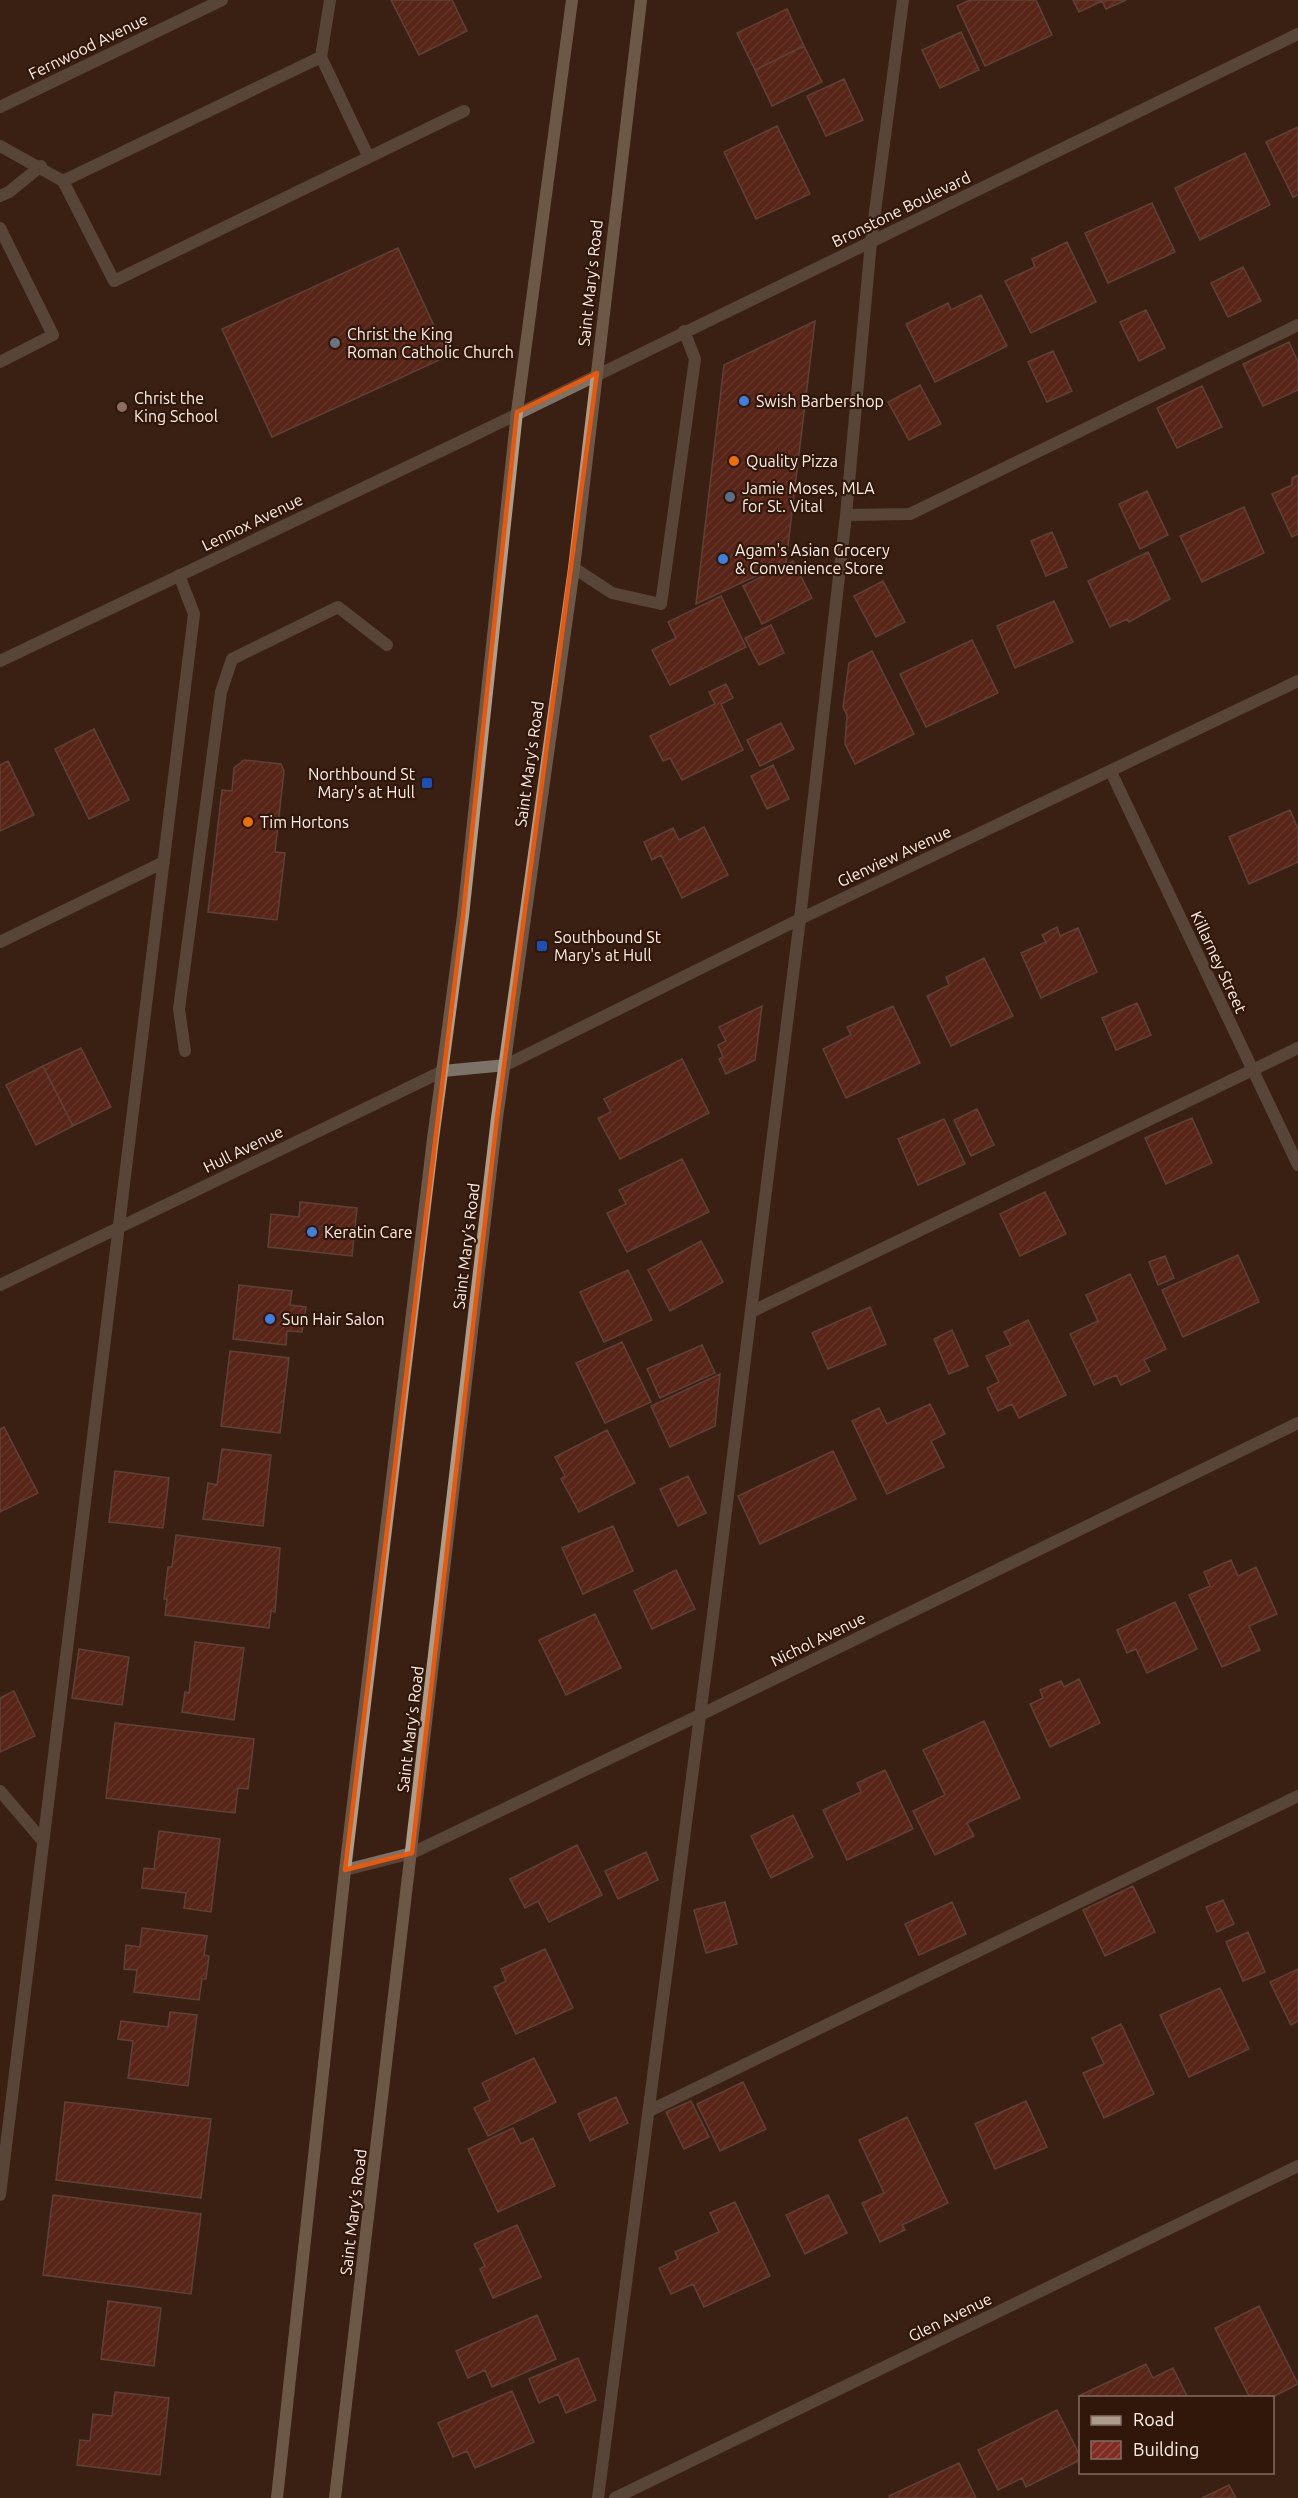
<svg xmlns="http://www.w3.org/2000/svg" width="1298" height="2498" font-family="Ubuntu,sans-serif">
<defs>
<pattern id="building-hatch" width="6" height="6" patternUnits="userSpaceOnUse" patternTransform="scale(1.5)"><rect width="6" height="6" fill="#802c22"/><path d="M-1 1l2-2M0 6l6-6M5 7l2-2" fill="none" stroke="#934b42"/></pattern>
</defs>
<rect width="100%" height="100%" fill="#3a2013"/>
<path fill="url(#building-hatch)" stroke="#8b6862" stroke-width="1.5" d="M391,0H452L467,31L419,55Z
M970,0H1036L1052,35L985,66L957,6Z
M1073,0H1126L1106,9L1102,1L1079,12Z
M787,9L804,46L755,70L737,33Z
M961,32L979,70L940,88L922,50Z
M804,46L822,82L772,106L755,70Z
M844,79L863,120L826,136L807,96Z
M777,126L810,194L756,219L724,152Z
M1298,127V195L1293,197L1266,142Z
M1245,153L1270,205L1200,240L1175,188Z
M1152,203L1175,252L1108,283L1085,233Z
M1067,242L1096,302L1031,333L1005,281L1035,267L1032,259Z
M398,248L448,356L272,437L222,329Z
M1243,267L1261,301L1228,317L1211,283Z
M981,295L1007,346L935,382L906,324L948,303L951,310Z
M1146,310L1165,348L1139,361L1120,322Z
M815,321L786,562L696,604L724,365Z
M1289,342L1298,362V390L1263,406L1243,364Z
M1053,351L1072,391L1047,402L1028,362Z
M920,385L941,424L909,440L888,402Z
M1202,386L1222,427L1177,448L1157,408Z
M1298,475V534L1292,537L1272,494L1292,485V478Z
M1147,491L1168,535L1140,549L1119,504Z
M1244,507L1264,553L1202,582L1180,536Z
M1052,532L1067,567L1046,576L1031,541Z
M1148,552L1170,599L1129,622L1127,619L1110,627L1088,581Z
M793,561L812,598L762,624L743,586Z
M883,581L905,622L876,637L854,596Z
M721,596L746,647L670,685L652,650L676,638L668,622Z
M1054,601L1073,642L1015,668L997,626Z
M771,625L784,653L759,665L745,638Z
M972,640L998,693L926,727L900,674Z
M872,651L914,734L855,764L845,744L847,715L843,707L849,663Z
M726,684L733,698L721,704L743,750L682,780L670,758L663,761L650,736L715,704L709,692Z
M781,723L794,749L760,766L747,740Z
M94,729L129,800L89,819L55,749Z
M244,760L281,764L284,771L275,852L285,853L277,920L208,912L222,790L232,791L234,768Z
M8,761L34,815L0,831V765Z
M773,765L789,799L767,809L751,776Z
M1290,810L1298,829V862L1249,884L1229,837Z
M704,827L728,875L682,898L661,855L652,860L644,842L673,828L679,840Z
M1057,927L1060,936L1078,928L1097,972L1041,998L1021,953L1046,942L1042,935Z
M984,958L1013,1016L951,1046L927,996L949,985L946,977Z
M1137,1003L1151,1035L1116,1050L1102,1018Z
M762,1006L755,1060L726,1074L719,1059L723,1057L718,1045L726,1041L719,1027Z
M893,1006L920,1063L846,1098L823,1049L851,1035L847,1027Z
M81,1048L111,1107L73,1126L43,1066Z
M682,1059L709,1113L620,1159L598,1118L611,1112L604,1099Z
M43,1066L73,1126L36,1145L6,1085Z
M977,1109L994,1145L971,1156L954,1120Z
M1192,1118L1212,1163L1166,1184L1145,1138Z
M944,1119L965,1164L918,1185L898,1139Z
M682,1159L709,1212L627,1252L607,1213L626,1204L619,1190Z
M1045,1192L1066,1234L1020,1256L1000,1214Z
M300,1202L357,1208L352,1256L268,1247L271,1214L299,1217Z
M701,1241L723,1282L670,1311L648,1270Z
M1238,1255L1259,1302L1183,1337L1162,1290Z
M1165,1256L1174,1278L1158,1285L1149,1262Z
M628,1270L652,1320L604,1342L580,1292Z
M1130,1274L1166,1349L1144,1360L1150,1371L1121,1385L1116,1375L1094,1385L1070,1334L1098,1321L1086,1295Z
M239,1285L292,1291L290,1305L306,1307L302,1332L287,1331L286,1345L233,1339Z
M870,1307L886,1344L828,1369L812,1333Z
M1028,1320L1066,1395L1019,1418L1012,1404L998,1411L987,1388L999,1382L986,1356L1011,1345L1004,1332Z
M952,1330L968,1366L949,1374L934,1339Z
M622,1342L651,1402L605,1423L576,1363Z
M702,1345L715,1373L660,1398L647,1369Z
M230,1351L289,1358L280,1433L221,1426Z
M720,1374L715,1426L670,1447L651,1406Z
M930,1404L945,1434L931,1441L944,1467L887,1494L852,1421L879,1408L887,1424Z
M4,1427L38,1493L0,1512V1429Z
M607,1430L635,1483L579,1512L561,1479L565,1476L555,1457Z
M222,1449L271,1455L263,1526L203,1519L208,1483L217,1485Z
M833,1451L856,1499L760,1544L738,1496Z
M115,1471L169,1478L163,1528L109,1522Z
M688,1476L706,1513L678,1526L660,1489Z
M613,1526L633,1571L583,1594L562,1548Z
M176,1535L280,1548L275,1612L271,1611L269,1628L165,1615L167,1599H164L168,1567H172Z
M1231,1560L1238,1576L1256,1567L1277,1614L1249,1626L1260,1650L1222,1667L1189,1595L1210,1586L1204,1572Z
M676,1570L695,1609L652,1629L634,1591Z
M1175,1602L1197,1649L1147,1673L1136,1649L1127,1653L1117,1630Z
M595,1614L621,1668L566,1695L539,1640Z
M195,1642L244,1648L234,1720L182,1712L185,1692L189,1693Z
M79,1649L129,1657L122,1705L72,1698Z
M1079,1679L1100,1723L1050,1747L1030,1704L1043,1698L1040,1690L1061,1681L1064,1687Z
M14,1691L35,1736L0,1752V1698Z
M984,1721L1020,1798L967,1823L974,1836L935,1855L913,1811L945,1795L923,1750Z
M115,1723L254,1739L248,1789L238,1788L235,1813L106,1798Z
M885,1770L913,1829L847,1860L823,1810L861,1792L857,1783Z
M793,1815L813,1857L771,1878L751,1836Z
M159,1831L220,1839L211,1912L184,1908L186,1893L142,1888L144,1868L154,1869Z
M577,1845L602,1895L549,1922L538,1901L525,1908L510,1879Z
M646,1852L658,1880L618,1899L605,1871Z
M1133,1886L1155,1932L1105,1956L1083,1910Z
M1223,1900L1234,1924L1217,1932L1206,1907Z
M725,1902L737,1944L706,1953L694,1910Z
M952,1902L966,1934L919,1955L905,1924Z
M142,1928L207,1936L204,1955L209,1956L206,1979H202L199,2000L134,1992L137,1970L124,1969L126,1945L140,1947Z
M1248,1932L1265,1972L1243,1981L1226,1942Z
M545,1949L573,2008L516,2034L494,1987L506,1981L501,1969Z
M1298,1969V2021L1291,2025L1270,1982Z
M1220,1988L1249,2049L1189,2077L1160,2015Z
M170,2012L197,2015L188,2086L128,2078L133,2041L118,2039L121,2021L168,2027Z
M1121,2024L1154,2094L1104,2118L1083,2073L1104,2064L1092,2038Z
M534,2058L556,2102L488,2136L474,2108L490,2100L482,2083Z
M743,2082L766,2129L720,2151L697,2104Z
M616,2097L628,2123L590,2141L578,2114Z
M691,2101L709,2137L684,2149L666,2112Z
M1026,2101L1047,2147L995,2169L975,2124Z
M65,2102L211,2119L201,2198L56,2180Z
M907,2117L948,2203L902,2225L905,2230L880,2242L862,2203L884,2193L859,2140Z
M513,2128L521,2144L533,2138L555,2186L498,2212L468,2149Z
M53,2195L201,2214L191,2294L43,2275Z
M828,2195L847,2233L805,2254L786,2215Z
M735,2202L770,2276L704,2307L693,2284L671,2294L659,2268L678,2259L675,2252L719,2232L710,2213Z
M517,2225L541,2277L493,2298L480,2269L485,2266L474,2244Z
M108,2301L161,2308L154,2366L101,2359Z
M1259,2306L1298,2384L1271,2398H1250L1215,2328Z
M537,2315L556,2359L492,2387L485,2370L468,2378L456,2351Z
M578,2358L596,2400L566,2413L558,2394L539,2403L529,2379Z
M1146,2364L1153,2378L1173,2368L1188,2398H1082L1081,2395Z
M512,2391L534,2442L475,2468L467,2451L453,2457L438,2423Z
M115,2392L169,2398L160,2475L77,2465L80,2440L90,2441L93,2414L112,2416Z
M1057,2410L1080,2456V2460L1026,2487L1022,2478L998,2490L978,2450Z
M959,2463L976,2498H890L889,2496Z
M1229,2485L1236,2498H1202Z"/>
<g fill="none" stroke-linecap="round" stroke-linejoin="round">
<path stroke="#7c7267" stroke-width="12" d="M330,0L321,57L63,181L114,281L464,111
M321,57L368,156
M0,146L63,181
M0,196L9,192L41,166
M0,228L53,335L0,362
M846,515L910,514L1298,325
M574,568L612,593L661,604L695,359L684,331
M0,942L164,862
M185,1051L179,1009L221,692L232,659L338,607L387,645
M751,1312L1298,1048
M0,1791L43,1841
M649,2111L1298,1796
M0,2195L194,614L179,575
M598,2498L710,1639L800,919L846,515L871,242L903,0"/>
<path stroke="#7c7267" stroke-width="12" d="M0,107L222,0
M0,661L466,439L1298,34
M1111,772L1298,1165
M0,1285L443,1071L506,1065L800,919L1298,681
M345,1870L412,1853L700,1715L1298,1423
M615,2498L1298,2166"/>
<path stroke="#ac9c8a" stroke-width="12" d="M277,2498L345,1870L433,1139L463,916L517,412L572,0
M335,2498L497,1118L574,568L641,0"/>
</g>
<path d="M0 0H1298V2498H0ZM597,373L497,1118L412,1853L345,1870L463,916L517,412Z" fill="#3a2013" fill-opacity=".55" fill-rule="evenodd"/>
<path fill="none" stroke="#e8590c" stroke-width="4.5" stroke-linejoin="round" d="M597,373L497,1118L412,1853L345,1870L463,916L517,412Z"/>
<circle fill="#6b7280" stroke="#30170a" stroke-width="2" cx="335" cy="343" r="6"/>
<g fill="#3f7fe0" stroke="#30170a" stroke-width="2">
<circle cx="744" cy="401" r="6"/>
<circle cx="723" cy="559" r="6"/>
<circle cx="312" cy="1232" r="6"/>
<circle cx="270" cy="1319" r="6"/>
</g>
<circle fill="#8d6e63" stroke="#30170a" stroke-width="2" cx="122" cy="407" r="6"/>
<g fill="#e8710a" stroke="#30170a" stroke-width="2">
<circle cx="734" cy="461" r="6"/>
<circle cx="248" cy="822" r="6"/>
</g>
<circle fill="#5c6f8a" stroke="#30170a" stroke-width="2" cx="730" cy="497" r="6"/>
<g fill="#1a4fb4" stroke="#30170a" stroke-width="2">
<rect x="421" y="777" width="12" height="12" rx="3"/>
<rect x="536" y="940" width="12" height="12" rx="3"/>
</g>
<g text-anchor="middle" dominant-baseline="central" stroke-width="4.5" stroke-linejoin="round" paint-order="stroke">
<g font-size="16" fill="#feefe8" stroke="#30170a">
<text transform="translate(88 46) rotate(-26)">Fernwood Avenue</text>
<text transform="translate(901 209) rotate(-26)">Bronstone Boulevard</text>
<text transform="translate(590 283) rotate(-84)">Saint Mary’s Road</text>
<text transform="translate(252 522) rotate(-26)">Lennox Avenue</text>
<text transform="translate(529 764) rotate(-82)">Saint Mary’s Road</text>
<text transform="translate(894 856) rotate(-25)">Glenview Avenue</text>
<text transform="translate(1219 962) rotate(65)">Killarney Street</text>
<text transform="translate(243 1149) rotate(-26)">Hull Avenue</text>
<text transform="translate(466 1246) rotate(-83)">Saint Mary’s Road</text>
<text transform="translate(818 1639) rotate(-26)">Nichol Avenue</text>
<text transform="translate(410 1729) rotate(-83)">Saint Mary’s Road</text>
<text transform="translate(353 2212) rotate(-83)">Saint Mary’s Road</text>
<text transform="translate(950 2317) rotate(-26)">Glen Avenue</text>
</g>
<g font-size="16" fill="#feefe8" stroke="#30170a" text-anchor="start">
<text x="347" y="334">Christ the King<tspan x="347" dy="18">Roman Catholic Church</tspan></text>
<text x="134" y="398">Christ the<tspan x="134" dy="18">King School</tspan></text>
<text x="756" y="401">Swish Barbershop</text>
<text x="746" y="461">Quality Pizza</text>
<text x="742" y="488">Jamie Moses, MLA<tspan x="742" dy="18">for St. Vital</tspan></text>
<text x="735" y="550">Agam's Asian Grocery<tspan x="735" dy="18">&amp; Convenience Store</tspan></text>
<text x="415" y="774" text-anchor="end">Northbound St<tspan x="415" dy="18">Mary's at Hull</tspan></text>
<text x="260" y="822">Tim Hortons</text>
<text x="554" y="937">Southbound St<tspan x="554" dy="18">Mary's at Hull</tspan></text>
<text x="324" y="1232">Keratin Care</text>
<text x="282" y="1319">Sun Hair Salon</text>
</g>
</g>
<rect x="1079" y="2396" width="195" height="78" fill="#30170a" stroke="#826d63" stroke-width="1.5"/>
<rect x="1091" y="2416" width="30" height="9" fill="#ac9c8a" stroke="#826d63" stroke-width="1.5"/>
<text x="1133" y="2426" font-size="18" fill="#feefe8">Road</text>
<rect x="1091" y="2441" width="30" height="18" fill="url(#building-hatch)" stroke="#826d63" stroke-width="1.5"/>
<text x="1133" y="2456" font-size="18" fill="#feefe8">Building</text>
</svg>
